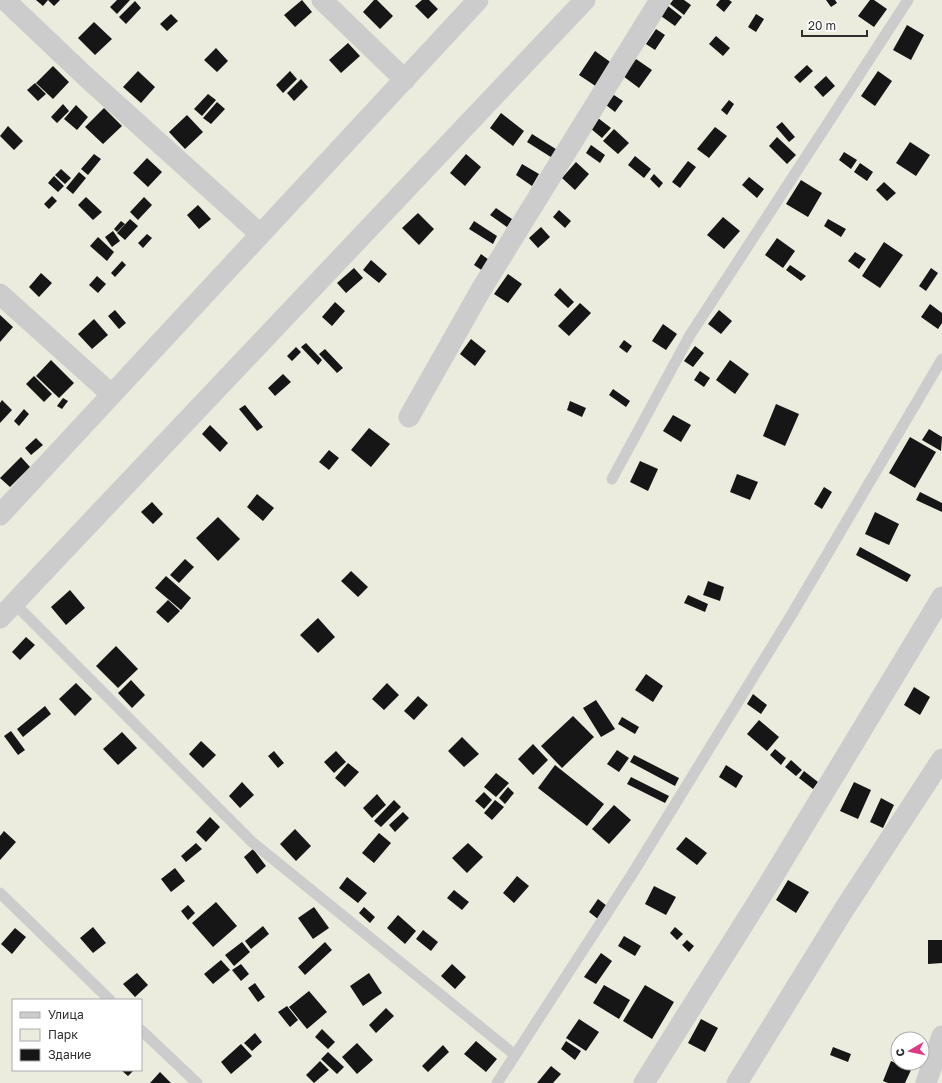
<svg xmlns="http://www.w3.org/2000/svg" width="942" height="1083" font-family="'Golos Text',sans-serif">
<rect width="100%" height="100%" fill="#fff"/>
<path fill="#ebecde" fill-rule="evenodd" d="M0,0H942V1083H0ZM13,1000H141V1070H13ZM898,1039H922V1063H898Z"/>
<path fill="#161616" d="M36,0H60L54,6L48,0L43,6Z
M117,0H130L117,14L110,7Z
M302,0L312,12L295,27L284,15Z
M374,0H377L393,16L380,29L363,12Z
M422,0H429L438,9L428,19L415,6Z
M673,0H684L691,5L684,15L670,4Z
M720,0H729L732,2L724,12L716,5Z
M826,0H835L837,3L831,7Z
M870,0H874L887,9L874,27L858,16Z
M135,1L141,8L126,24L119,17Z
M668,6L682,17L675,26L661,16Z
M171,14L178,21L167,31L160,24Z
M756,14L764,19L756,32L748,27Z
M94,22L112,39L95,55L78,38Z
M907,25L924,35L911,60L893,50Z
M656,29L665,35L655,50L646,44Z
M716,36L730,48L723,56L709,44Z
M348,43L360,56L341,73L329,60Z
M216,48L228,61L217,72L204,60Z
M595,51L613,64L597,87L579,75Z
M636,59L652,70L639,88L623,76Z
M807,65L813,71L800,83L794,77Z
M53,66L69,82L53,99L36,83Z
M138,71L155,87L141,103L123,87Z
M290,71L297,79L283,93L276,85Z
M878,71L892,81L875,106L861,96Z
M826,76L835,86L823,97L814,87Z
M301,79L308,87L294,101L287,93Z
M35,83L46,94L38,101L27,90Z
M208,94L216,100L202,116L194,109Z
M614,95L623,101L615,112L606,105Z
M729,100L734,104L727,115L721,110Z
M217,102L225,109L211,124L203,118Z
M63,104L69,111L57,123L51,117Z
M76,105L88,117L77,130L64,119Z
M104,108L122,126L103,144L85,127Z
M501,113L524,131L513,146L490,128Z
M187,115L203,132L185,149L169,132Z
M598,118L611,128L602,138L590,128Z
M782,122L795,137L789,142L776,127Z
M8,126L23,141L14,150L0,136Z
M715,127L727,136L709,158L697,149Z
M614,129L629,143L618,154L603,141Z
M532,134L559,151L554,159L527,142Z
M777,137L796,155L787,164L769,146Z
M910,142L930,155L916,176L896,163Z
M591,145L605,155L600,163L586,153Z
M844,152L857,160L851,169L839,160Z
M94,154L101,159L88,175L81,169Z
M466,154L481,167L465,186L450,173Z
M635,156L651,169L644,178L628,165Z
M147,158L162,172L148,187L133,173Z
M688,161L696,167L680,188L672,182Z
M576,162L589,174L575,190L562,178Z
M860,163L873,172L867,181L854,172Z
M522,164L539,174L532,186L516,175Z
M61,169L71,178L65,184L55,175Z
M79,172L86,178L73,194L66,188Z
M654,174L663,183L659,188L650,179Z
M54,176L64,186L58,192L48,183Z
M749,177L764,189L757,198L742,185Z
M801,180L822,193L808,217L786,204Z
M884,182L896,193L887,201L876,190Z
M52,196L57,201L49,209L44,204Z
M86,197L102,212L93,220L78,205Z
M144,197L152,205L138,220L130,212Z
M198,205L211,219L199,229L187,215Z
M496,208L512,219L507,227L490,215Z
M559,210L571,221L565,228L553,217Z
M418,213L434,229L419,245L402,228Z
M723,217L740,231L724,249L707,235Z
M130,219L138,226L125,240L117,233Z
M828,219L846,229L841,237L824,226Z
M121,221L125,224L117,232L114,229Z
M474,221L497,236L493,244L469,229Z
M541,227L550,237L538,248L529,238Z
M113,231L120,241L112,247L105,237Z
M147,234L152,238L143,248L138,243Z
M98,237L114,252L107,261L90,246Z
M777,238L795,251L783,268L765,255Z
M884,242L903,255L880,288L862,276Z
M855,252L866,259L859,269L848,261Z
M481,254L493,263L486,273L474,265Z
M371,260L387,274L379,283L363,270Z
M122,261L126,265L115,277L111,273Z
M790,265L806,276L801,281L786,270Z
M354,268L363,278L346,293L337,283Z
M931,268L938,273L926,291L919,286Z
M41,273L52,283L39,297L29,287Z
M508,274L522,284L508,303L494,294Z
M97,276L106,284L98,293L89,285Z
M560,288L574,302L568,308L554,295Z
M335,302L345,311L332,326L322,317Z
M580,303L591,313L569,336L558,326Z
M930,304L942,313V323L938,329L921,317Z
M115,310L126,323L119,329L108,316Z
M719,310L732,321L721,334L708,324Z
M0,315L13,327L0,342Z
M94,319L108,335L92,349L78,334Z
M663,324L677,334L666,350L652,341Z
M471,339L486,351L475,366L460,354Z
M624,340L632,346L627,353L619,347Z
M306,343L322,360L318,365L301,347Z
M695,346L704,353L693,367L684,361Z
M296,347L301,352L292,361L287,356Z
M325,349L343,368L337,373L319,354Z
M51,360L74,383L59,398L36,376Z
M730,360L749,374L735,394L716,380Z
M700,371L710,378L704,387L694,380Z
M283,374L291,382L275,396L268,388Z
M34,376L52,394L44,402L26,384Z
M613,389L630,401L626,407L609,395Z
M63,398L68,401L62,409L57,406Z
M2,400L12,410L0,423V403Z
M570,401L586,408L582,417L567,410Z
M776,404L799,414L785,446L763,436Z
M245,405L263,427L257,431L239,409Z
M24,409L29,414L19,426L14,421Z
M673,415L691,425L681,442L663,431Z
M210,425L228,443L220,452L202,434Z
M369,428L390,444L371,467L351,450Z
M929,429L942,437L941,451L922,440Z
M910,437L936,452L915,488L889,473Z
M36,438L43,445L31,455L25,448Z
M329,450L339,458L329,470L319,462Z
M21,457L30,467L10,487L0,478Z
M640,461L658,469L648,491L630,482Z
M737,474L758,482L750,500L730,492Z
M824,487L832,492L822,509L814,504Z
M920,492L942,503V512L916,500Z
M257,494L274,508L263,521L247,507Z
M152,502L163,514L153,524L141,512Z
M875,512L899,524L889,545L865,534Z
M218,517L240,539L218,561L196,538Z
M860,547L911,575L907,582L856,555Z
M185,559L194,567L179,583L170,575Z
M351,571L368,587L358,597L341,581Z
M166,576L191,598L181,610L155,588Z
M708,581L724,587L720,601L703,595Z
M70,590L85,608L66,625L51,607Z
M688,595L708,604L705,612L684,603Z
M168,600L180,611L168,623L156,612Z
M318,618L335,637L318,653L300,635Z
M26,637L35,645L20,660L12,652Z
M116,646L138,669L118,688L96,666Z
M646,674L663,686L653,702L635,690Z
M131,680L145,695L132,708L118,693Z
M76,683L92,699L75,716L59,699Z
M387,683L399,695L384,710L372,699Z
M914,687L930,697L920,715L904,705Z
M753,694L767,705L761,714L747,704Z
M418,696L428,705L414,720L404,711Z
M596,700L615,729L601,737L583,708Z
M45,706L51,714L23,737L17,729Z
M573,716L594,737L562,768L541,746Z
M622,717L639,727L635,734L618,724Z
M759,720L779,737L767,751L747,734Z
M11,731L25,750L18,755L4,736Z
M122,732L137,748L118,765L103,749Z
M462,737L479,754L464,767L448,751Z
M201,741L216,755L203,768L189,754Z
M533,744L548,760L533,775L518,759Z
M775,749L786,758L781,765L770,755Z
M617,750L629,758L619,772L607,764Z
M274,751L284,763L278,768L268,756Z
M336,751L346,762L334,773L324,762Z
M634,755L679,778L675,786L630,762Z
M791,760L802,770L796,776L785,767Z
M348,763L359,772L345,787L335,778Z
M555,765L604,804L587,826L538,788Z
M726,765L743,776L736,788L719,777Z
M804,771L818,782L813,789L799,778Z
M496,773L509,783L496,797L484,787Z
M631,777L669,796L665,803L627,784Z
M242,782L254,795L240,808L229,796Z
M854,782L871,790L858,819L840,811Z
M508,787L514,793L505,804L499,798Z
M484,792L492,800L484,809L475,801Z
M377,794L386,805L372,818L363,808Z
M881,798L894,805L883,828L870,822Z
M394,800L401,807L381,827L374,821Z
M495,800L504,807L492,820L484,813Z
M614,805L631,820L609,844L592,829Z
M403,812L409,818L395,832L389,825Z
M210,817L220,827L206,842L196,832Z
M295,829L311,846L296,861L280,844Z
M4,831L16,842L0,860V836Z
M379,833L391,843L374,863L362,853Z
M686,837L707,853L697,865L676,849Z
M196,843L202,849L186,862L181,856Z
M468,843L483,857L467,873L452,858Z
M253,849L266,866L257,874L244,857Z
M175,868L185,881L171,892L161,879Z
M517,876L529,886L514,903L503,893Z
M347,877L367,893L358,903L339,888Z
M788,880L809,892L796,913L776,900Z
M654,886L676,897L666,915L645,904Z
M454,890L469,902L462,910L447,898Z
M598,899L607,906L598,919L589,912Z
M216,902L237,926L213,947L192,923Z
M188,905L195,913L188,920L181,911Z
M314,907L329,928L313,939L298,918Z
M364,907L375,917L370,923L359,913Z
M398,915L416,931L405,944L387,928Z
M263,926L269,934L251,949L245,941Z
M93,927L106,943L93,953L80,938Z
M675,927L683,934L677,940L670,933Z
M15,928L26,937L12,954L1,944Z
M423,930L438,942L431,951L416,939Z
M624,936L641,946L635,956L618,946Z
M687,940L694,946L689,952L682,945Z
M928,940H942V963L928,964Z
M242,942L250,952L234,966L225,955Z
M325,942L332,950L305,975L298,967Z
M601,953L612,961L596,984L584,977Z
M221,960L230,970L213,984L204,974Z
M241,964L249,974L241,981L232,970Z
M452,964L466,977L455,989L441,976Z
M137,973L148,985L135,997L123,984Z
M369,973L382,993L363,1006L350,986Z
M255,983L265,997L258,1002L248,988Z
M604,985L630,1000L619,1019L593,1003Z
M645,985L674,1002L652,1039L623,1021Z
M309,991L327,1012L307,1029L289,1007Z
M287,1006L298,1020L290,1027L278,1012Z
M386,1008L394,1016L376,1033L369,1025Z
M579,1019L599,1032L586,1051L566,1038Z
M701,1019L718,1028L705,1052L688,1043Z
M322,1029L335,1042L328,1049L315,1037Z
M255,1033L262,1042L252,1051L244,1043Z
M476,1041L497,1059L486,1072L464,1054Z
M566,1041L581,1051L575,1060L561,1049Z
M357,1043L373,1060L357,1074L342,1057Z
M241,1044L252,1056L231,1074L221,1062Z
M443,1045L449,1052L428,1072L422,1066Z
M833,1047L851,1054L848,1062L830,1055Z
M328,1052L344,1067L337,1074L321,1059Z
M320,1061L329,1070L314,1083L306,1075Z
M891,1061L911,1070L905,1083H888L883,1081Z
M551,1066L561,1074L553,1083H537Z
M121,1070H134L128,1076Z
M160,1072L171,1083H150Z"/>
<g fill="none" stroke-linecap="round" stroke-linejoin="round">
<path stroke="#ccc" stroke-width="11" d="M612,479L690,335L908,0
M14,603L252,842L515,1055
M0,893L110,1000
M141,1030L197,1083
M497,1083L631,876L792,614L942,359"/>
<path stroke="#ccc" stroke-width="21" d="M5,0L85,76L260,234
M322,0L405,80
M0,294L111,394
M409,417L482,288L660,0
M0,515L478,0
M0,618L585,0
M644,1083L765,890L942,597
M737,1083L843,911L942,759
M926,1083L942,1036"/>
</g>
<rect x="12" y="999" width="130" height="72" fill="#ffffff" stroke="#acacac"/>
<rect x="20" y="1012" width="20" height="6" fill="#cccccc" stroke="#acacac"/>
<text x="48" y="1019" font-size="12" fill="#2f2f2f">Улица</text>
<rect x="20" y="1029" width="20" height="12" fill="#ebecde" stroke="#acacac"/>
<text x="48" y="1039" font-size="12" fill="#2f2f2f">Парк</text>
<rect x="20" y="1049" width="20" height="12" fill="#161616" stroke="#acacac"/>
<text x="48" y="1059" font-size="12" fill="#2f2f2f">Здание</text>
<g transform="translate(910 1051) rotate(261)"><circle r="19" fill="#ffffff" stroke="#acacac"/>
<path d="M0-3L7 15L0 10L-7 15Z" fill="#dd3a85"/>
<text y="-6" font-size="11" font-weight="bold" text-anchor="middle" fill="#2f2f2f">С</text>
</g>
<path d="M802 30v6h65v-6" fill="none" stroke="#2f2f2f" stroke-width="2"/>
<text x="808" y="30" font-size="12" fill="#2f2f2f" stroke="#ffffff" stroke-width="3" paint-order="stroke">20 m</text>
</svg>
